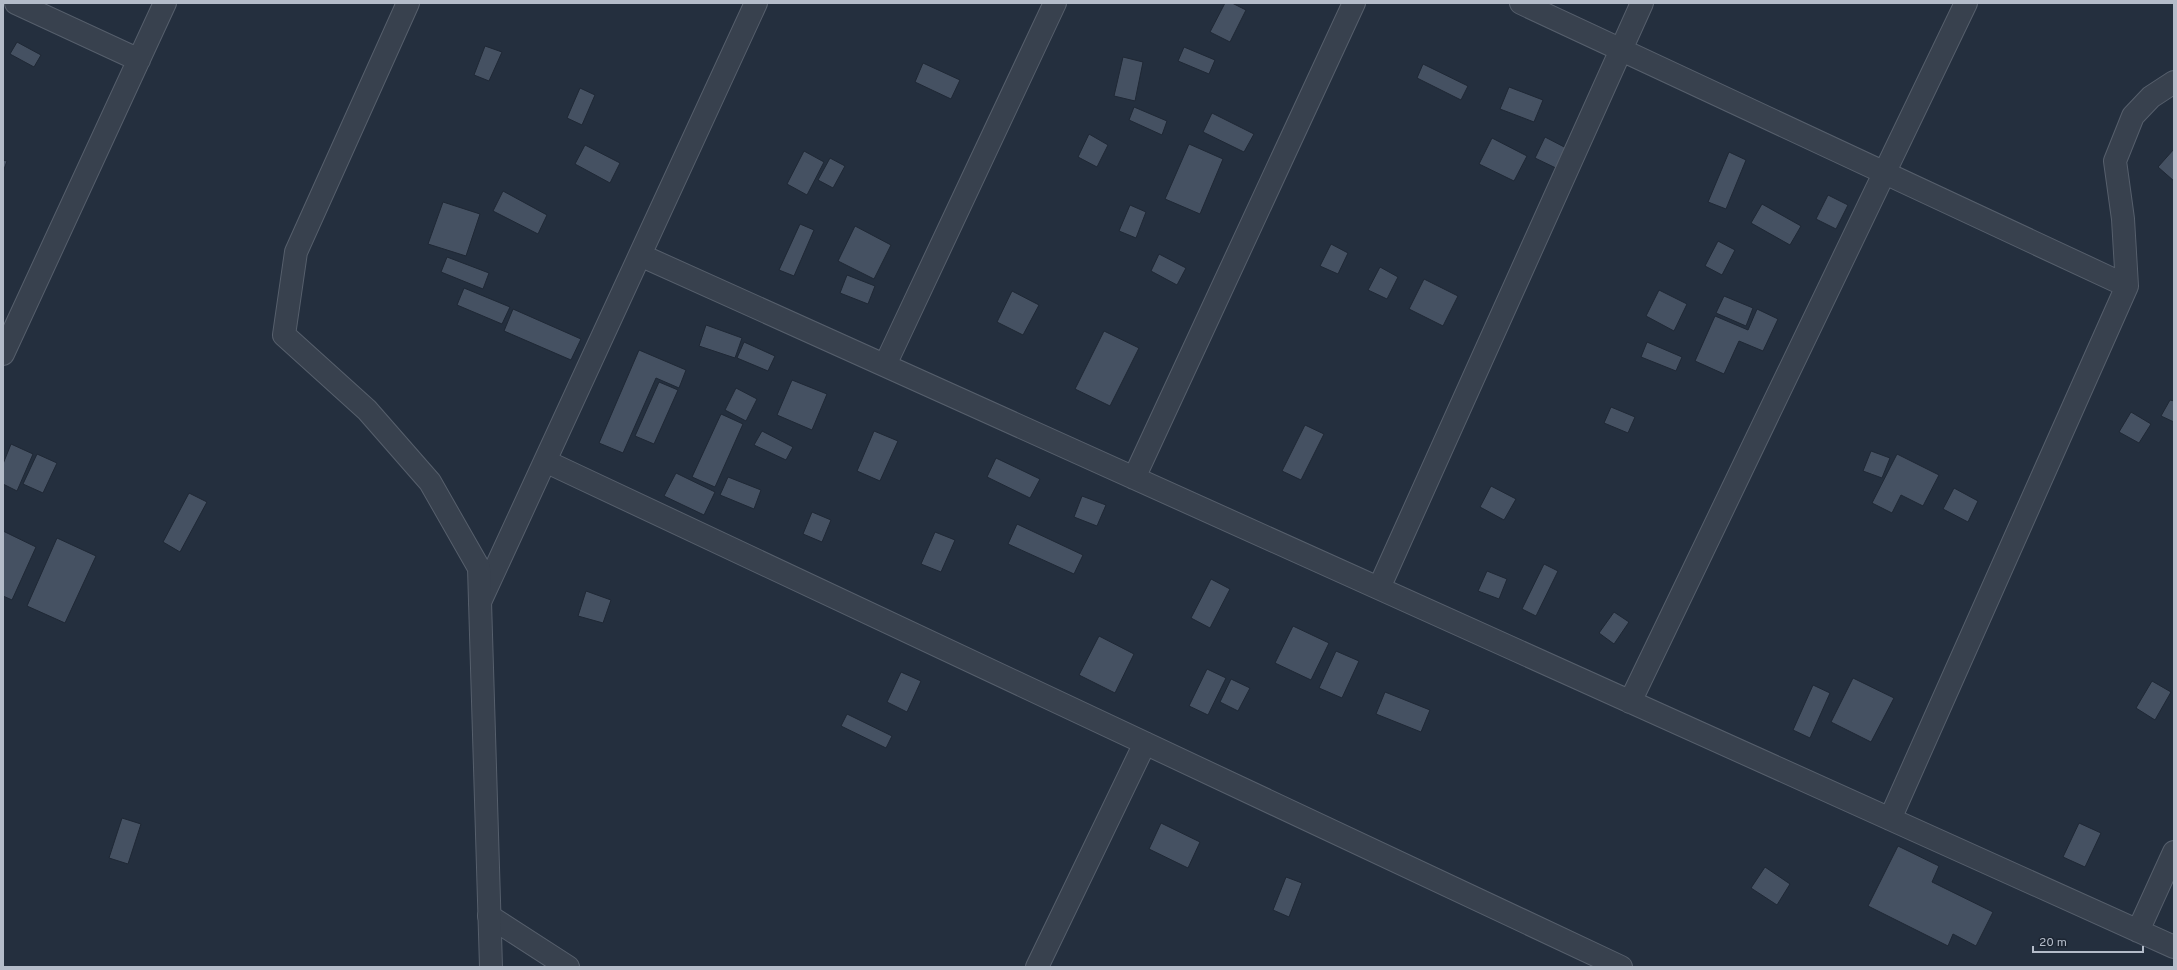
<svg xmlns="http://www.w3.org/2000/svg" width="2177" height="970" font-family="Overpass,sans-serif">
<rect width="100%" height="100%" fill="#242f3e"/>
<path fill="#455162" stroke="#1f2835" d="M1225,3H1232L1246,10L1230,42L1210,32Z
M17,42L41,55L34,67L10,54Z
M485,46L502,52L489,81L474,75Z
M1184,47L1215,60L1209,74L1178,61Z
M1123,57L1143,62L1135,101L1114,96Z
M923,63L960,80L951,99L915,82Z
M1423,64L1468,86L1461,100L1417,78Z
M1509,87L1543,100L1534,122L1500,109Z
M580,88L595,95L582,125L567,118Z
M1134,107L1167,121L1162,135L1129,120Z
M1212,113L1254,134L1244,152L1203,132Z
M1089,134L1108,145L1097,167L1078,157Z
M1545,137L1570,150L1560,170L1535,158Z
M1492,138L1527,156L1514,181L1479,164Z
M1189,144L1223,159L1200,214L1165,199Z
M585,145L620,163L610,183L575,164Z
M2174,149V181L2158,167Z
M804,151L824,162L807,195L787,184Z
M1729,152L1746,160L1726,209L1708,202Z
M830,158L845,166L833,188L818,180Z
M3,160L7,161L3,172Z
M503,191L547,215L538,234L493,211Z
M1828,195L1848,205L1836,229L1816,219Z
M443,202L480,214L466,256L428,244Z
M1762,204L1801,226L1790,245L1751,223Z
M1130,205L1146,212L1136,238L1119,231Z
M800,224L814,230L794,276L779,270Z
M855,226L891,245L874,279L838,261Z
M1718,241L1735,250L1722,275L1705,266Z
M1331,244L1348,253L1338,274L1320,266Z
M1159,254L1186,268L1177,285L1151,271Z
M447,257L489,273L483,289L441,272Z
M1380,267L1398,277L1387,299L1368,290Z
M847,275L875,286L868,304L840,293Z
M1424,279L1458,296L1443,326L1409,309Z
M464,288L510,307L502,324L457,305Z
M1659,290L1687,304L1674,331L1646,316Z
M1012,291L1039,305L1023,335L997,322Z
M1724,296L1753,308L1746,326L1716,313Z
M513,309L581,339L571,360L504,331Z
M1757,309L1778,319L1763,351L1739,341L1724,374L1695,361L1715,316L1748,330Z
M706,325L742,338L735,358L699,346Z
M1104,331L1139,348L1110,406L1075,389Z
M744,342L775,356L768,371L737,358Z
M1647,342L1682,357L1676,371L1641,357Z
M639,350L686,370L679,388L656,378L623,453L599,443Z
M792,380L827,394L812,430L777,415Z
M659,382L678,390L654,444L635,436Z
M736,388L757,399L746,421L725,410Z
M2170,400L2174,401V422L2161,416Z
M1611,407L1635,417L1628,433L1604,423Z
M2131,412L2151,424L2139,443L2119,432Z
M721,414L743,424L715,487L692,477Z
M1305,425L1324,434L1301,480L1282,471Z
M762,431L793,447L786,460L754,445Z
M874,431L898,441L880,481L857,471Z
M11,444L33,454L17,491L3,484V464Z
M1871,451L1890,458L1882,478L1863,471Z
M37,454L57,463L43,493L23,484Z
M1897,454L1939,475L1923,506L1901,495L1892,513L1872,503Z
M996,458L1040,479L1030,498L987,477Z
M676,473L715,492L704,515L664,496Z
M728,477L761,490L754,509L720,495Z
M1491,486L1516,499L1504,520L1480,507Z
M1954,488L1978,501L1968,522L1943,509Z
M189,493L207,502L180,552L163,542Z
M1082,496L1106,505L1097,526L1074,517Z
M812,512L831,520L822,542L803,534Z
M1017,524L1083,555L1074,574L1008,544Z
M3,531L36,547L12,600L3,596Z
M935,532L955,540L941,572L921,564Z
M57,538L96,556L65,623L27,606Z
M1544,564L1558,571L1536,616L1522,609Z
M1487,571L1507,579L1499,599L1478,591Z
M1211,579L1230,589L1210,628L1191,618Z
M586,591L611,600L603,623L578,616Z
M1614,612L1629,622L1614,644L1599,633Z
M1293,626L1329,643L1311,680L1275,663Z
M1099,636L1134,654L1115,693L1079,675Z
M1336,651L1359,661L1342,698L1319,688Z
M1207,669L1226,678L1208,715L1189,706Z
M901,672L921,681L907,712L887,702Z
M1853,678L1894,698L1871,742L1831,722Z
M1231,679L1250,688L1238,711L1220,702Z
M2152,681L2171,692L2155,720L2136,708Z
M1813,685L1830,693L1810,738L1793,730Z
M1385,692L1430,710L1421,732L1376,714Z
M847,714L892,736L886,748L841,726Z
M122,818L141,824L128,864L109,858Z
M1161,823L1200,842L1188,868L1149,849Z
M2079,823L2101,833L2085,867L2063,857Z
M1898,846L1939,866L1932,882L1993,912L1976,946L1953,934L1948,946L1868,906Z
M1765,867L1790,884L1777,905L1751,888Z
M1286,877L1302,883L1289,917L1273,910Z"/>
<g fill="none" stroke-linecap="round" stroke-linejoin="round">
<g stroke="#565f6c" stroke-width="24">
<path id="minor" d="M16,3L139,60
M1521,3L2127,286
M640,255L2174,947
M3,354L165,3
M885,365L1055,3
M545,461L1621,967
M1134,478L1354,3
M1379,588L1642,3
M480,602L756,3
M1630,702L1966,3
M1890,819L2127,286L2123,219L2115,161L2133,116L2151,97L2174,82
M489,916L568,967
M2138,931L2174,852
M1037,967L1145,743"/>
</g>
<g stroke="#565f6c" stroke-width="24">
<path id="tertiary" d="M408,3L296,252L284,335L367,410L430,482L479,568L491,967"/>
</g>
<use href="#minor" stroke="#38414e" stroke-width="22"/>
<use href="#tertiary" stroke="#38414e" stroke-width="22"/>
</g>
<rect width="2177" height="970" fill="none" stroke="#b4bcc9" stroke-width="8"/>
<path d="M2033 946v6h110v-6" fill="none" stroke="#b4bcc9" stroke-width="2"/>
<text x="2039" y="946" font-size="12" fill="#b4bcc9" stroke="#1d2633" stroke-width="3" paint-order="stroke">20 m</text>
</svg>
